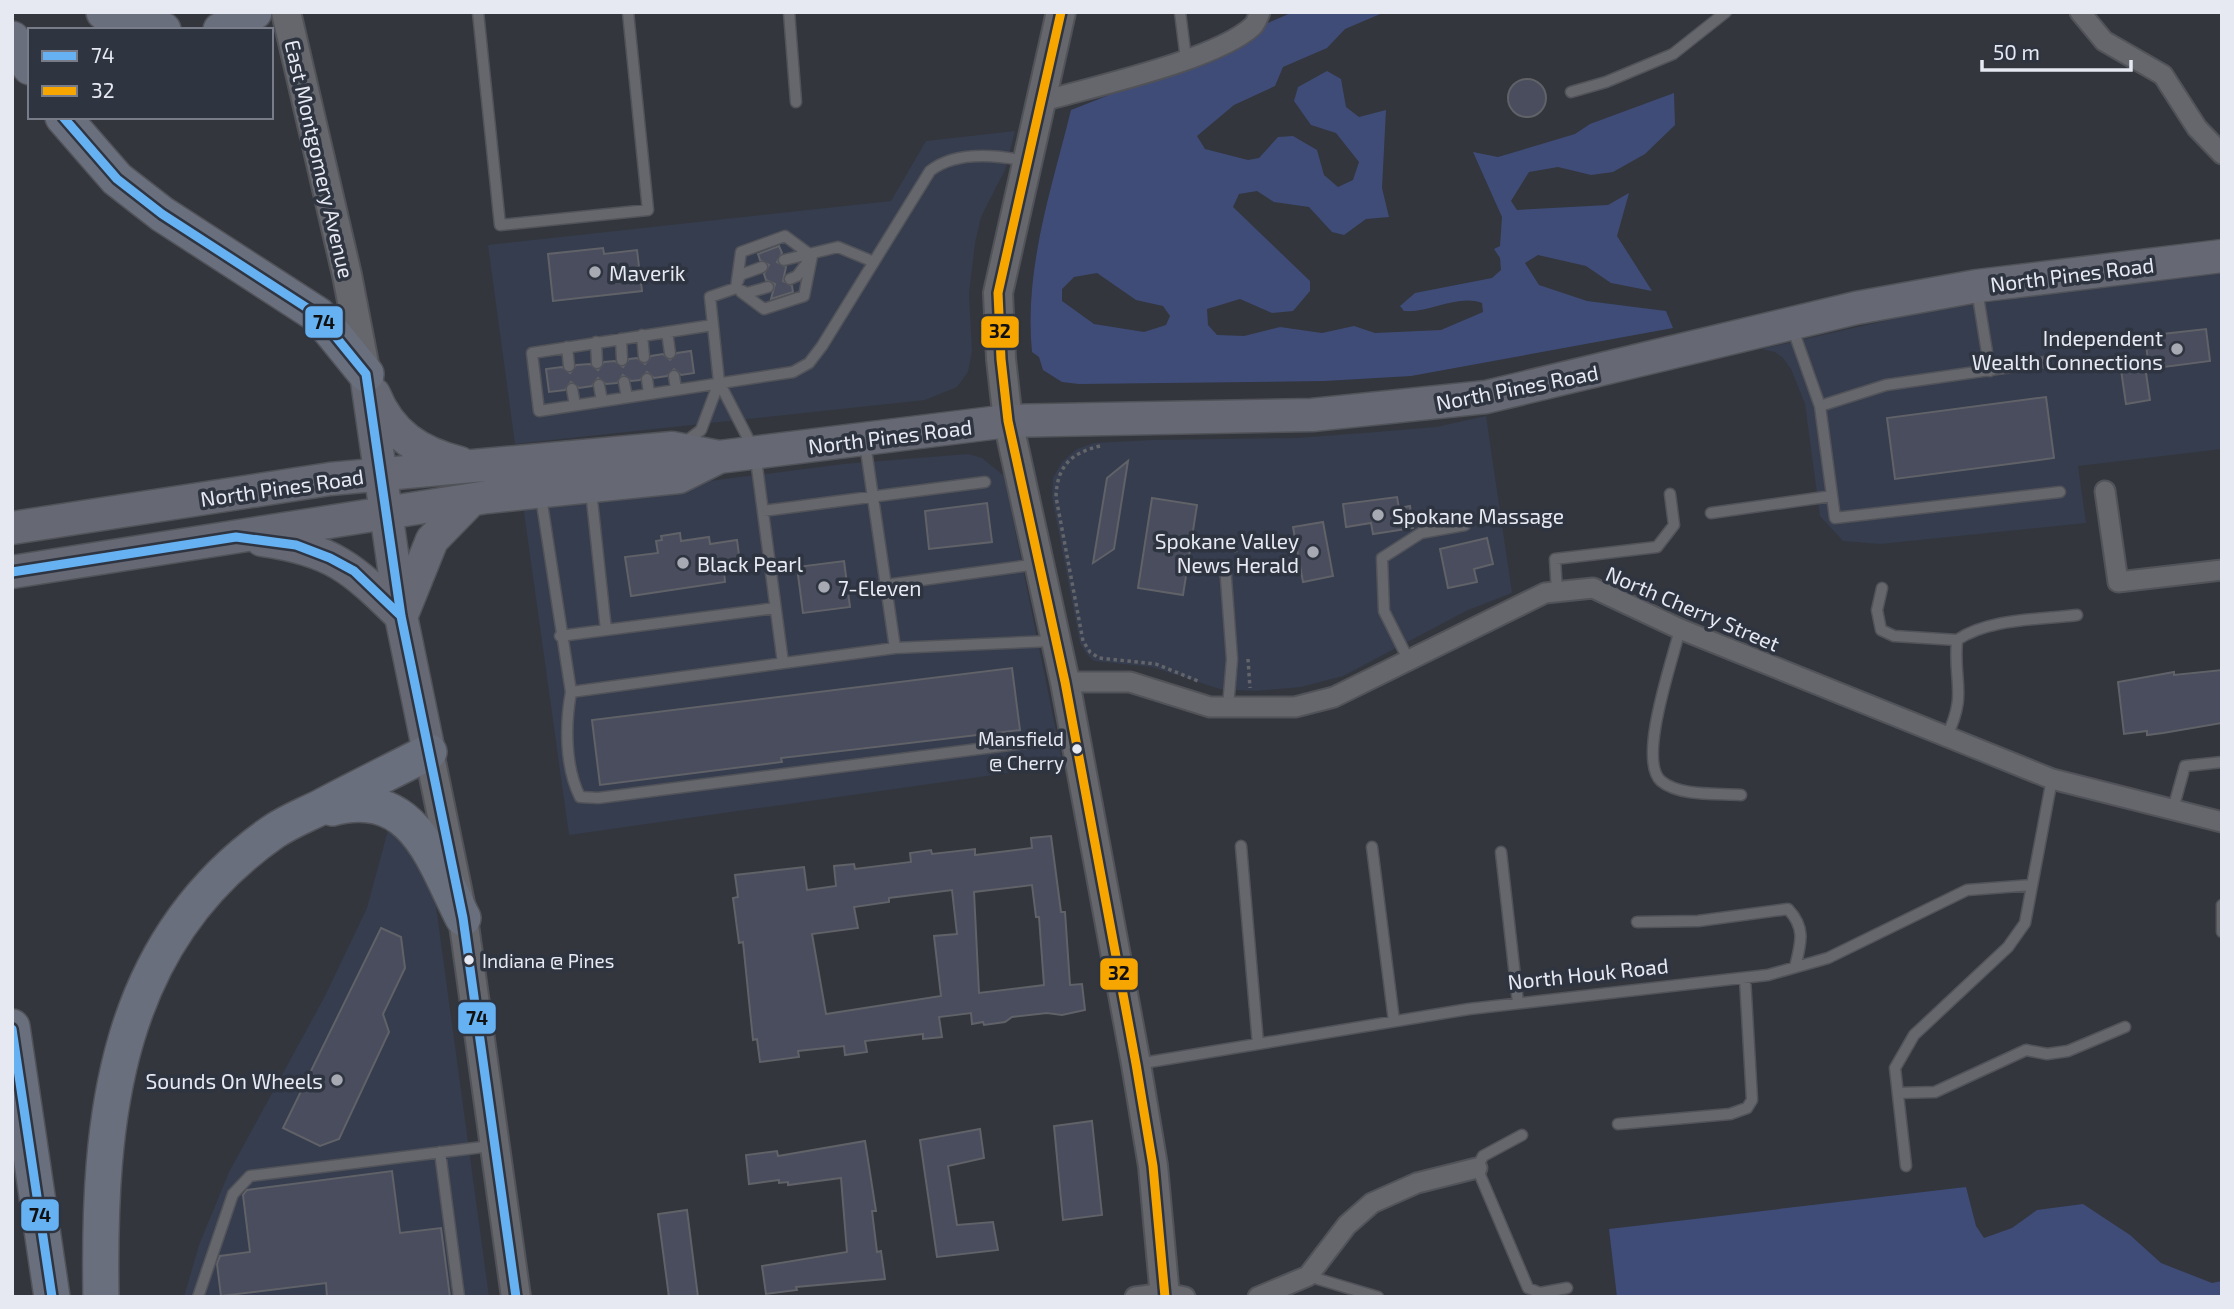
<svg xmlns="http://www.w3.org/2000/svg" width="2234" height="1309" font-family="'Exo 2',sans-serif">
<rect width="100%" height="100%" fill="#33363d"/>
<path fill="#363d4e" d="M1015,131L1005,170L981,217L975,243L969,293L972,351L968,372L957,387L925,400L515,444L488,245L891,201L926,141Z
M2222,272V449L2078,466L2086,523L1880,544L1843,541L1820,516L1805,404L1791,369L1783,358L1775,352L1762,349L1914,314L2054,292Z
M1486,416L1512,593L1468,610L1343,676L1301,687L1256,691L1220,689L1152,667L1094,661L1086,653L1080,643L1052,497L1053,478L1062,462L1077,449L1094,443L1152,440L1297,438L1376,432L1436,427Z
M968,454L982,458L1004,476L1063,765L569,835L523,505L843,464Z
M391,819L433,884L489,1297H184L199,1245L229,1172L325,996L367,908Z"/>
<path fill="#3f4c77" fill-rule="evenodd" d="M1293,12H1385L1345,29L1327,48L1283,67L1275,86L1234,105L1197,136L1205,149L1248,160L1259,158L1278,137L1293,136L1317,150L1324,175L1338,187L1353,180L1359,162L1336,133L1311,125L1294,101L1298,87L1327,71L1341,79L1346,107L1359,117L1386,110L1382,188L1389,217L1366,219L1344,235L1332,232L1309,207L1274,202L1257,191L1239,194L1233,207L1310,281V291L1293,311L1272,313L1240,299L1207,309L1208,325L1217,335L1244,336L1280,327L1322,333L1354,326L1375,333L1441,330L1483,312L1482,303C1457,294 1431,313 1404,311L1400,306L1415,293L1492,278L1501,270L1500,258L1494,249L1500,246L1502,217L1473,152L1498,157L1575,134L1590,124L1674,93L1675,125L1645,154L1613,172L1591,175L1558,167L1529,172L1511,201L1517,210L1608,205L1629,193L1617,236L1652,291L1611,283L1586,266L1538,255L1525,263L1539,285L1587,301L1666,311L1673,328L1411,376L1324,381L1079,384L1062,382L1043,370L1039,357L1032,352C1024,269 1051,191 1071,110L1221,51L1261,26ZM1097,273L1136,300L1163,306L1170,316L1166,325L1144,332L1094,324L1062,301V289L1074,277Z
M1966,1187L1976,1226L1984,1238L2012,1228L2037,1210L2083,1204L2130,1235L2161,1263L2212,1283L2222,1281V1297H1617L1609,1229Z"/>
<path fill="#494d5d" stroke="#606268" stroke-width="2" fill-rule="evenodd" d="M1508 98a19 19 0 1 1 38 0a19 19 0 1 1-38 0Z
M779,246L782,253L777,262L786,267L783,281L792,286L793,292L771,299L775,284L766,280L764,274L769,265L760,260L758,254Z
M603,248L604,254L637,250L642,291L553,301L548,254Z
M2206,329L2210,361L2149,369L2145,336Z
M691,351L694,373L681,375L674,369L667,376L654,378L647,372L640,380L631,381L623,375L617,383L606,384L598,378L592,386L579,388L571,382L565,390L549,392L546,369L562,367L570,373L576,365L590,364L598,370L604,362L615,361L623,367L629,359L637,358L645,364L651,356L663,354L670,360L677,353Z
M2145,366L2150,400L2126,404L2121,370Z
M2046,397L2054,458L1895,479L1887,418Z
M1128,461L1114,549L1093,563L1107,478Z
M1397,497L1399,508L1410,506L1413,528L1373,534L1371,523L1346,527L1343,504Z
M1152,498L1197,505L1183,595L1138,588Z
M987,503L992,542L929,549L925,511Z
M1323,522L1333,576L1303,582L1293,527Z
M680,533L681,541L709,537L710,544L737,540L741,570L724,572L725,582L631,596L625,557L658,553L656,541L662,540L661,536Z
M1487,538L1493,564L1474,569L1477,582L1448,588L1440,549Z
M844,561L850,607L803,613L797,567Z
M1012,668L1020,730L781,758L782,762L600,785L592,720Z
M2222,670V723L2163,733L2147,735V731L2124,734L2118,682L2174,672V675Z
M1051,836L1061,912H1065L1070,985L1082,984L1085,1010L1062,1015L1047,1013L1012,1017L1005,1022L984,1025L983,1022L972,1024L971,1013L939,1017L942,1037L923,1039V1034L865,1041L867,1052L845,1055L844,1046L798,1051L799,1057L760,1062L757,1039L753,1040L743,942L739,943L733,898L738,897L735,875L804,867L807,890L836,886L834,866L854,864L855,869L911,862L910,853L931,850L932,854L975,849V855L1032,848L1031,838ZM1032,885L1036,917H1039L1044,985L979,993L974,892ZM952,890L957,934L934,936L941,996L826,1014L812,934L858,928L854,907L889,902V898Z
M381,928L401,937L405,968L383,1014L389,1032L339,1139L320,1146L283,1128Z
M1092,1121L1102,1215L1063,1220L1054,1126Z
M980,1129L984,1158L948,1166L957,1225L993,1222L998,1250L937,1257L920,1140Z
M865,1141L876,1211H872L877,1252L881,1251L885,1279L796,1287L797,1290L766,1294L762,1266L847,1252L841,1178L788,1185V1182L779,1183V1180L749,1184L746,1155L777,1151L778,1156Z
M392,1171L400,1233L441,1228L450,1297H327L326,1283L221,1296L217,1264L220,1256L250,1252L243,1195L247,1190Z
M687,1210L698,1297H669L658,1214Z"/>
<g fill="none" stroke-linecap="round" stroke-linejoin="round">
<g stroke="#515359" stroke-width="13">
<path id="lane" d="M478,12L500,225L648,210L628,12
M789,12L796,102
M1180,12L1186,59
M1571,92L1606,82L1673,54L1726,12
M784,260L838,247L874,262
M790,279L797,276L810,259
M738,281L740,275L762,267
M768,287L747,293L736,288L710,297L719,382L755,452L783,663
M736,288L741,252L785,236L812,256
M1977,290L1990,371
M741,292L764,309L804,296L812,256
M713,325L532,353L539,411L793,372L809,363L822,346L930,171C955,151 997,155 1026,161
M1792,327L1820,406L1835,518L2060,492
M667,332L670,353
M642,335L644,357
M621,339L622,360
M596,342L597,363
M567,347L569,366
M674,376L676,389
M647,379L649,393
M624,382L627,397
M599,385L602,401
M572,389L575,405
M1820,406L1886,385L2045,362
M684,443L701,430L719,382
M865,443L895,648
M591,491L606,630L775,608
M541,497L571,692C565,725 565,767 580,797L598,798L1071,737
M763,511L985,482
M1711,513L1832,496
M1225,565L1232,659L1228,707
M886,585L1038,564
M1882,588L1877,610L1881,630L1894,636L1957,640
M1557,592L1555,559L1657,547L1674,525L1670,494
M1680,629C1673,659 1637,760 1661,781C1680,797 1719,793 1741,795
M560,636L606,630
M1409,661L1384,611L1382,558L1421,533L1465,525
M571,692L895,648L1052,641
M1946,738C1968,693 1953,683 1957,640C1989,618 2039,620 2077,615
M2173,809L2185,766L2222,762
M1241,846L1258,1044
M1372,847L1394,1021
M1501,852L1518,1003
M2222,905V932
M1637,922L1698,921L1788,909C1806,928 1801,943 1795,967
M1137,1064L1469,1009L1768,975L1828,958L1967,890L2032,885
M1898,1093L1935,1092L2026,1050L2047,1054L2068,1051L2125,1027
M1618,1124L1730,1114L1747,1108L1752,1100L1745,978
M1522,1135L1483,1156L1477,1168L1528,1288L1540,1293L1567,1288
M440,1152L459,1297
M1906,1166L1895,1068L1914,1035L2008,947L2025,923L2052,779
M1308,1276L1378,1297
M198,1297L233,1194L250,1176L491,1146"/>
</g>
<g stroke="#515359" stroke-width="23">
<path id="street" d="M2080,12L2104,41L2163,75L2197,128L2222,154
M1040,102C1091,87 1217,60 1253,26C1256,23 1258,17 1260,12
M2105,491L2118,582L2222,570
M1065,682H1130L1210,707H1295L1334,697L1545,593L1593,588L1680,629L2052,779L2222,822
M1135,1297L1165,1293L1185,1297
M1258,1297L1308,1276L1347,1225L1372,1203L1417,1183L1477,1168"/>
</g>
<g stroke="#515359" stroke-width="32">
<path id="secondary" d="M286,12L347,275L366,374
M1061,12L998,293L1001,359L1008,421L1065,682L1136,1064L1153,1166L1165,1297
M429,752L463,918L516,1297"/>
</g>
<g stroke="#515359" stroke-width="35">
<path id="primary" d="M366,374L401,616L429,752
M374,394C390,434 419,453 460,463
M12,528L330,479L672,448L719,457L1008,421L1312,415L1486,397L1856,308L1977,286L2222,256
M262,540C333,550 352,568 401,616
M12,572L487,497L679,477L719,457
M403,612L432,540L471,500"/>
</g>
<g stroke="#515359" stroke-width="38">
<path id="highway" d="M104,12L136,25L163,30
M221,30L254,12
M12,39L30,67
M63,117L117,179L162,214L318,315L366,374
M332,808C414,787 433,859 463,918
M12,1027L52,1297
M101,1297C98,1118 114,943 273,832C289,821 308,814 325,805C359,787 394,770 429,752"/>
</g>
<path stroke="#63656a" stroke-width="3.5" stroke-dasharray="3.5 3.5" stroke-linecap="butt" d="M1100,446C1071,453 1057,466 1056,497L1083,641L1090,652L1099,658L1156,664L1198,681
M1206,544L1234,542L1236,554
M1248,659L1250,688"/>
<use href="#lane" stroke="#65676d" stroke-width="10"/>
<use href="#street" stroke="#65676d" stroke-width="19"/>
<use href="#secondary" stroke="#65676d" stroke-width="28"/>
<use href="#primary" stroke="#666974" stroke-width="32"/>
<use href="#highway" stroke="#6a6f7e" stroke-width="35"/>
<g stroke="#2f3441" stroke-width="14">
<path id="bus-1" d="M63,117L117,179L162,214L318,315L366,374L401,616L463,918L516,1297
M12,572L236,537L296,545L330,558L354,571L401,616
M12,1029L52,1297"/>
</g>
<g stroke="#2f3441" stroke-width="14">
<path id="bus-2" d="M1061,12L998,293L1001,359L1008,421L1065,682L1136,1064L1153,1166L1165,1297"/>
</g>
<use href="#bus-1" stroke="#66b1f2" stroke-width="9"/>
<use href="#bus-2" stroke="#f7a600" stroke-width="9"/>
</g>
<g fill="#a7aab3" stroke="#2f3441" stroke-width="2.5">
<circle cx="595" cy="272" r="7"/>
<circle cx="2177" cy="349" r="7"/>
<circle cx="1378" cy="515" r="7"/>
<circle cx="1313" cy="552" r="7"/>
<circle cx="683" cy="563" r="7"/>
<circle cx="824" cy="587" r="7"/>
<circle cx="337" cy="1080" r="7"/>
</g>
<g fill="#e6e9f2" stroke="#2f3441" stroke-width="2.5">
<circle cx="1077" cy="749" r="6"/>
<circle cx="469" cy="960" r="6"/>
</g>
<g text-anchor="middle" dominant-baseline="central" stroke-width="7" stroke-linejoin="round" paint-order="stroke">
<g font-size="19" fill="#e6e9f2" stroke="#2f3441" text-anchor="end">
<text x="1064" y="738">Mansfield<tspan x="1064" dy="24">@ Cherry</tspan></text>
<text x="482" y="960" text-anchor="start">Indiana @ Pines</text>
</g>
<g font-size="21" fill="#e6e9f2" stroke="#2f3441">
<text transform="translate(320 159) rotate(77)">East Montgomery Avenue</text>
<text transform="translate(2072 274) rotate(-7)">North Pines Road</text>
<text transform="translate(1517 387) rotate(-11)">North Pines Road</text>
<text transform="translate(890 436) rotate(-7)">North Pines Road</text>
<text transform="translate(282 487) rotate(-8)">North Pines Road</text>
<text transform="translate(1693 608) rotate(23)">North Cherry Street</text>
<text transform="translate(1588 973) rotate(-6)">North Houk Road</text>
</g>
<g font-size="21" fill="#e6e9f2" stroke="#2f3441" text-anchor="start">
<text x="609" y="272">Maverik</text>
<text x="2163" y="337" text-anchor="end">Independent<tspan x="2163" dy="24">Wealth Connections</tspan></text>
<text x="1392" y="515">Spokane Massage</text>
<text x="1299" y="540" text-anchor="end">Spokane Valley<tspan x="1299" dy="24">News Herald</tspan></text>
<text x="697" y="563">Black Pearl</text>
<text x="838" y="587">7-Eleven</text>
<text x="323" y="1080" text-anchor="end">Sounds On Wheels</text>
</g>
</g>
<g stroke="#2f3441" stroke-width="2.5">
<rect x="304" y="305" width="40" height="34" rx="7" fill="#66b1f2"/>
<rect x="980" y="315" width="40" height="34" rx="7" fill="#f7a600"/>
<rect x="1099" y="957" width="40" height="34" rx="7" fill="#f7a600"/>
<rect x="457" y="1001" width="40" height="34" rx="7" fill="#66b1f2"/>
<rect x="20" y="1198" width="40" height="34" rx="7" fill="#66b1f2"/>
</g>
<g font-size="19" text-anchor="middle" font-weight="bold" fill="#111">
<text x="324" y="329">74</text>
<text x="1000" y="338">32</text>
<text x="1119" y="980">32</text>
<text x="477" y="1025">74</text>
<text x="40" y="1222">74</text>
</g>
<rect width="2234" height="1309" fill="none" stroke="#e6e9f2" stroke-width="28"/>
<rect x="28" y="28" width="245" height="91" fill="#2f3441" stroke="#787c88" stroke-width="2"/>
<rect x="42" y="51" width="35" height="10" fill="#66b1f2" stroke="#787c88" stroke-width="2"/>
<text x="91" y="63" font-size="21" fill="#e6e9f2">74</text>
<rect x="42" y="86" width="35" height="10" fill="#f7a600" stroke="#787c88" stroke-width="2"/>
<text x="91" y="98" font-size="21" fill="#e6e9f2">32</text>
<path d="M1982 60v10h149v-10" fill="none" stroke="#e6e9f2" stroke-width="3.5"/>
<text x="1993" y="60" font-size="21" fill="#e6e9f2" stroke="#2f3441" stroke-width="5" paint-order="stroke">50 m</text>
</svg>
